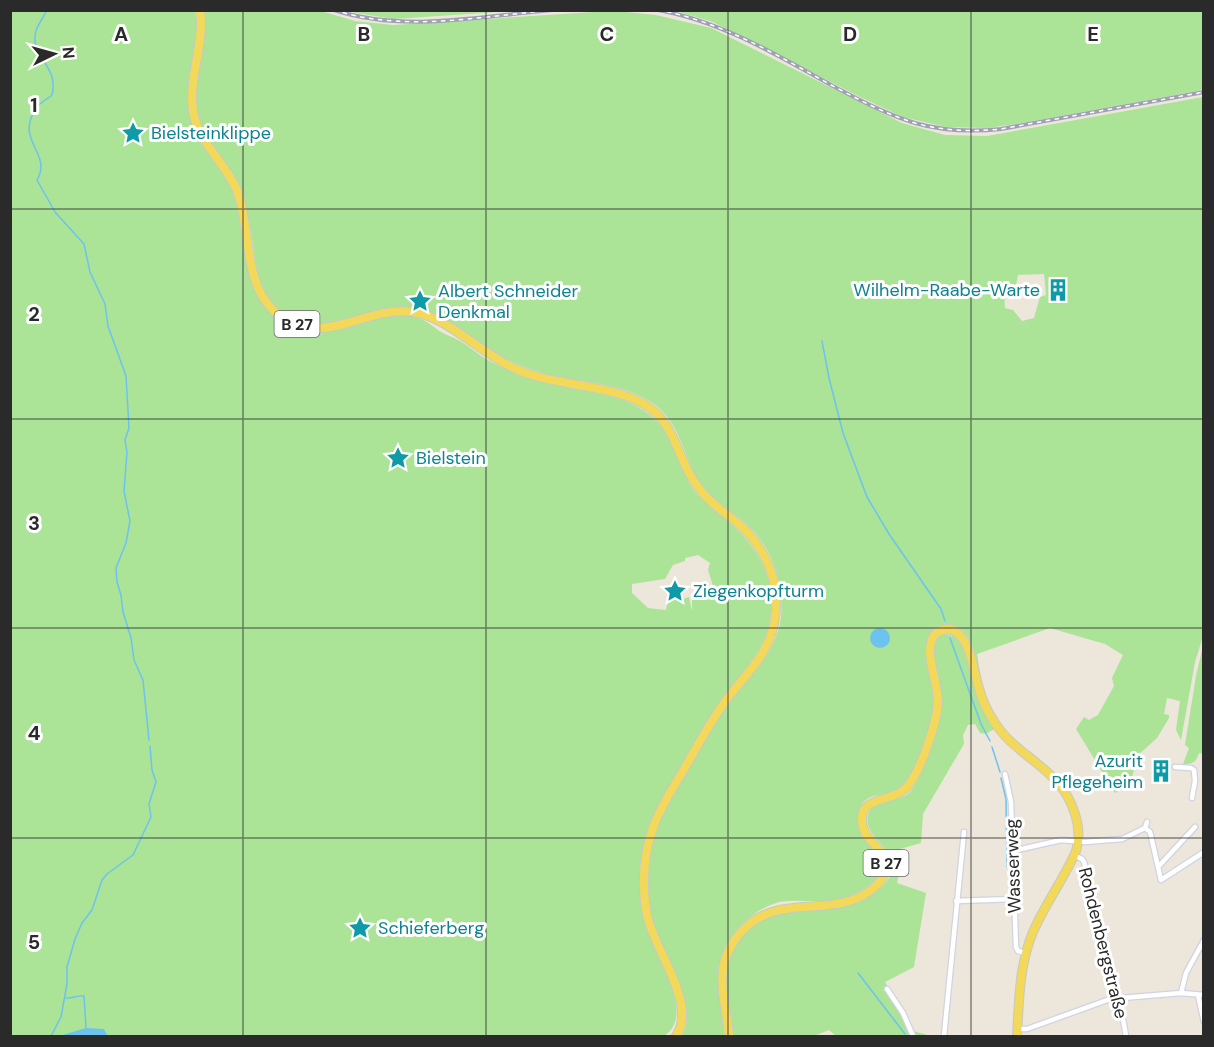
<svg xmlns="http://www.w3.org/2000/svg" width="1214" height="1047" font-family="'DM Sans',sans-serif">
<rect width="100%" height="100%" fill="#ece6db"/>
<path fill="#abe397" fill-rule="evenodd" d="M10,11H195C201,45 185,77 189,111C193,145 223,163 233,193C247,233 239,286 273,316C318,357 363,309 412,316C425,318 432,327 443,333C450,337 449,335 456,339C467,344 476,353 486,359C497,365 508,370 519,375C560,392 615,387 650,415C674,434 677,465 693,489C700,499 710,507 720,514C751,540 775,569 771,612C768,649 743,670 722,699C711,714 702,732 692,748C673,780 652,809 644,845C638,871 639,899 645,924C653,954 698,1014 664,1036H108L104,1029L59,1036H11ZM698,555L710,563L708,570L713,586L698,596L692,597V611L689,597L679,600H668L666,610L648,608L632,593V584L665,579L673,565L685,561V558Z
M203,11H321L355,21L393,25L594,12H626L656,15L711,28L902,123L945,135L987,136L1203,97L1204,633L1195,662L1181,740L1176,730L1180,701L1167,698L1164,714L1169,715V718L1157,738L1138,755L1131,781L1115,793L1076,729L1084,717L1089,720L1098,715L1114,686L1112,678L1123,655L1105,644L1050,628L977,654L981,682C976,662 975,633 953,625C906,620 938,685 933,711C929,734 916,780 895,790C884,796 870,793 862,804C859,808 859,813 858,817C855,837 874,844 880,860C886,879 861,892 847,897C825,905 801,898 779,902C748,911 718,942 718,976C718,997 723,1016 724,1036H682C701,1002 661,956 653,921C645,893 646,863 655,835C663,810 678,787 691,765C702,746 713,727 725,709C746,679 776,656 781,617C784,580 771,544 742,520C729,510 713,501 703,488C683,460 682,422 651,402C617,380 571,383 533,370C503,360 476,343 449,327C439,321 428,313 418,309C406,306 394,309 382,312C349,319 307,336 278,310C249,283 258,242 245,208C232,175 202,147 197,111C192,77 209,45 203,11ZM1044,274L1046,295L1040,297L1034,318L1022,321L1013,310L1005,308L1004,291L1015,290L1018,275Z
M345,11V10L514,11L393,19Z
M676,11H1203V90L1022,123L988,128L946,127L903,117L858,96L713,22Z
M943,634L954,636L962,645L979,700L994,729L986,734L980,733L975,724L968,725L963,735L964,744L923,814L921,843L900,849V871L897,883L926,893L914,967L885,982L913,1031L931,1036H836L829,1030L814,1036H733C730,1018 725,997 726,978C728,946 751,920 781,913C815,904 839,918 873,894C880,889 887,883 891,874C901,848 862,839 868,815C873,798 899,804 910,792C922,778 939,726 941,707C943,688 931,657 934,644C936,639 938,637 943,634Z
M1203,646V754L1199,753C1196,763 1192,764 1183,764L1189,748L1185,745L1196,676Z"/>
<path fill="#6dc3f0" d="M870 638a10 10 0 1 1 20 0a10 10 0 1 1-20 0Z
M86,1028L104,1029L108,1036H59Z"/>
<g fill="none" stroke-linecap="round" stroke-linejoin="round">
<path stroke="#6dc3f0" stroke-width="1.5" d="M47,10C44,16 40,22 37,28C26,56 60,64 52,95C47,99 40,103 37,107C13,141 53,152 37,180L55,212L84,244L90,272L105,304L108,326L126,376L129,428L125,440L127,452L124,491L130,521L126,543L116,568L117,582L121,595L123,612L131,638L134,660L143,680L149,740
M822,341L829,378L843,433L867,497L889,534L941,609L945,621
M950,638L981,724L990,741
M992,747L1000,772
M1001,778L1006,799L1007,866
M858,973L905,1034
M65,998C72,999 77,995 84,996L86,1028
M51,1036L61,1017L67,984V967L75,939L82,923L92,910L102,880L107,874L133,855L151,817L149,804L156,782L152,770L150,746"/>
<g stroke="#d0d3e3" stroke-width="7">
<path id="minor" d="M1175,767L1191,768L1194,770L1195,781L1192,798
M1005,774L1011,802L1016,947L1018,951L1025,953
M1145,828L1150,832L1161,880L1204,852
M1013,851L1061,840L1085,842L1122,839L1145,828L1147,822
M1074,855L1082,859L1084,862L1119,997L1126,1036
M1158,867L1195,827
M956,901L1014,899
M887,989L903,1013L913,1036
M1181,993L1186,973L1204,940
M1198,995L1204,1022
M1017,1029H1027L1110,999L1181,993L1204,995
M944,1036L964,832"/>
</g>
<g stroke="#c8c8c8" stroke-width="10">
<path id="primary" d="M200,10C205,44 188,77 193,111C198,144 227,163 238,193C251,231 243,280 273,310C319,355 368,301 418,313C451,320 484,356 518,370C558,387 617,384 650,408C677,428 678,462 698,487C709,503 726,513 741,526C768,551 782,588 774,624C767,658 743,676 724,703C709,724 696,748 683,771C673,787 663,804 655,822C644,851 641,884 647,915C654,950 698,1004 676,1036
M729,1036C727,1012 719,988 724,963C728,950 735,937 745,928C782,891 839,922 877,885C884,878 887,870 886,860C881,848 866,840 863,827C855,795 891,803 905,789C920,775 936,724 938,704C939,683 921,648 936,633C968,615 973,670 979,688C982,699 986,709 992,718C1013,757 1061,766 1075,814C1079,826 1080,838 1076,851C1064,879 1045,904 1033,932C1019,965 1019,1002 1017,1036"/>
</g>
<use href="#minor" stroke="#fff" stroke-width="4.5"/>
<use href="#primary" stroke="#f2d95a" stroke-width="8"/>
<g stroke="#9ea0b4" stroke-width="4">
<path id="rail" d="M334,10C405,33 481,16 553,10
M658,10C720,21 777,55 831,85C858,99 885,114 915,123C943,131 972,132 1001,129L1204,92"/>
</g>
<use href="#rail" stroke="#fff" stroke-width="1.5" stroke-dasharray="4.5" stroke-linecap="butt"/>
</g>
<path fill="none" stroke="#2a2a2a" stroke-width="1.5" stroke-opacity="0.55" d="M243,10V1036M486,10V1036M728,10V1036M971,10V1036M10,209H1204M10,419H1204M10,628H1204M10,838H1204"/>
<defs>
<g id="sight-bare" transform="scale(1.8)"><path d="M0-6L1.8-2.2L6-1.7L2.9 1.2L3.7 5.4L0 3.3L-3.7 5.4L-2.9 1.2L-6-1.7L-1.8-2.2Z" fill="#0f9aa8" stroke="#fff" stroke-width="2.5" paint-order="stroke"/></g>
<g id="building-bare" transform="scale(1.8)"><path d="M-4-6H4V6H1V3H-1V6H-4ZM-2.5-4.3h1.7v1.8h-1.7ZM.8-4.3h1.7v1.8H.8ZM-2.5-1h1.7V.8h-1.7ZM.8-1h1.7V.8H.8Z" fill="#0f9aa8" stroke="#fff" stroke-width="2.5" paint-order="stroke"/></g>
</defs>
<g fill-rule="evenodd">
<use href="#sight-bare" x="133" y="133"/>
<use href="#building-bare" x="1058" y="290"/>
<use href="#sight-bare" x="420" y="301"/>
<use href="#sight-bare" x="398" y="458"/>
<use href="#sight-bare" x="675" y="591"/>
<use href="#building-bare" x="1161" y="771"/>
<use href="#sight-bare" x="360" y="928"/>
</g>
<g text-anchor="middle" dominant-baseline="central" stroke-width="6" stroke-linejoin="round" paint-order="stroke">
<g fill="#fff" stroke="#6a6a6a" stroke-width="1.5">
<rect x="274.5" y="311" width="45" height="26" rx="4.5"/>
<rect x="863.5" y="850" width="45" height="26" rx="4.5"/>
</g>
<g font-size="16" font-weight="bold" fill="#2a2a2a">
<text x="297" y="324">B 27</text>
<text x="886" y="863">B 27</text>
</g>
<g font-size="18" fill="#0d838f" stroke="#fff" text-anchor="start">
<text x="151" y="133">Bielsteinklippe</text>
<text x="1040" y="290" text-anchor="end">Wilhelm-Raabe-Warte</text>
<text x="438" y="291">Albert Schneider<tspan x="438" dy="21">Denkmal</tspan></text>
<text x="416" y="458">Bielstein</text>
<text x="693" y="591">Ziegenkopfturm</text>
<text x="1143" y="761" text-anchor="end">Azurit<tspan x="1143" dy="21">Pflegeheim</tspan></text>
<text x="378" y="928">Schieferberg</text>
</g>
<g font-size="18" fill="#2a2a2a" stroke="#fff">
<text transform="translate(1013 866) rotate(-92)">Wasserweg</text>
<text transform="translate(1103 943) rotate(76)">Rohdenbergstraße</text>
</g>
</g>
<g font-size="20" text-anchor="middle" font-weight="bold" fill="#2a2a2a" stroke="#fff" stroke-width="6" stroke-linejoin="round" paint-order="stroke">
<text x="121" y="41">A</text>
<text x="364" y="41">B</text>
<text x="607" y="41">C</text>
<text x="850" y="41">D</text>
<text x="1093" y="41">E</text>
<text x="34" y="112">1</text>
<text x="34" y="321">2</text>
<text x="34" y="530">3</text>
<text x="34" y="740">4</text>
<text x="34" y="949">5</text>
</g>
<rect width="1214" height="1047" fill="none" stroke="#2a2a2a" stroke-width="24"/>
<g transform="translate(54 54) rotate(85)" stroke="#ffffff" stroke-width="4.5" paint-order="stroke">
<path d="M0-4.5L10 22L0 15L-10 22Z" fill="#2a2a2a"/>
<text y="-9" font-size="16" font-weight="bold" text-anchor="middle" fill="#2a2a2a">N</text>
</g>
</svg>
